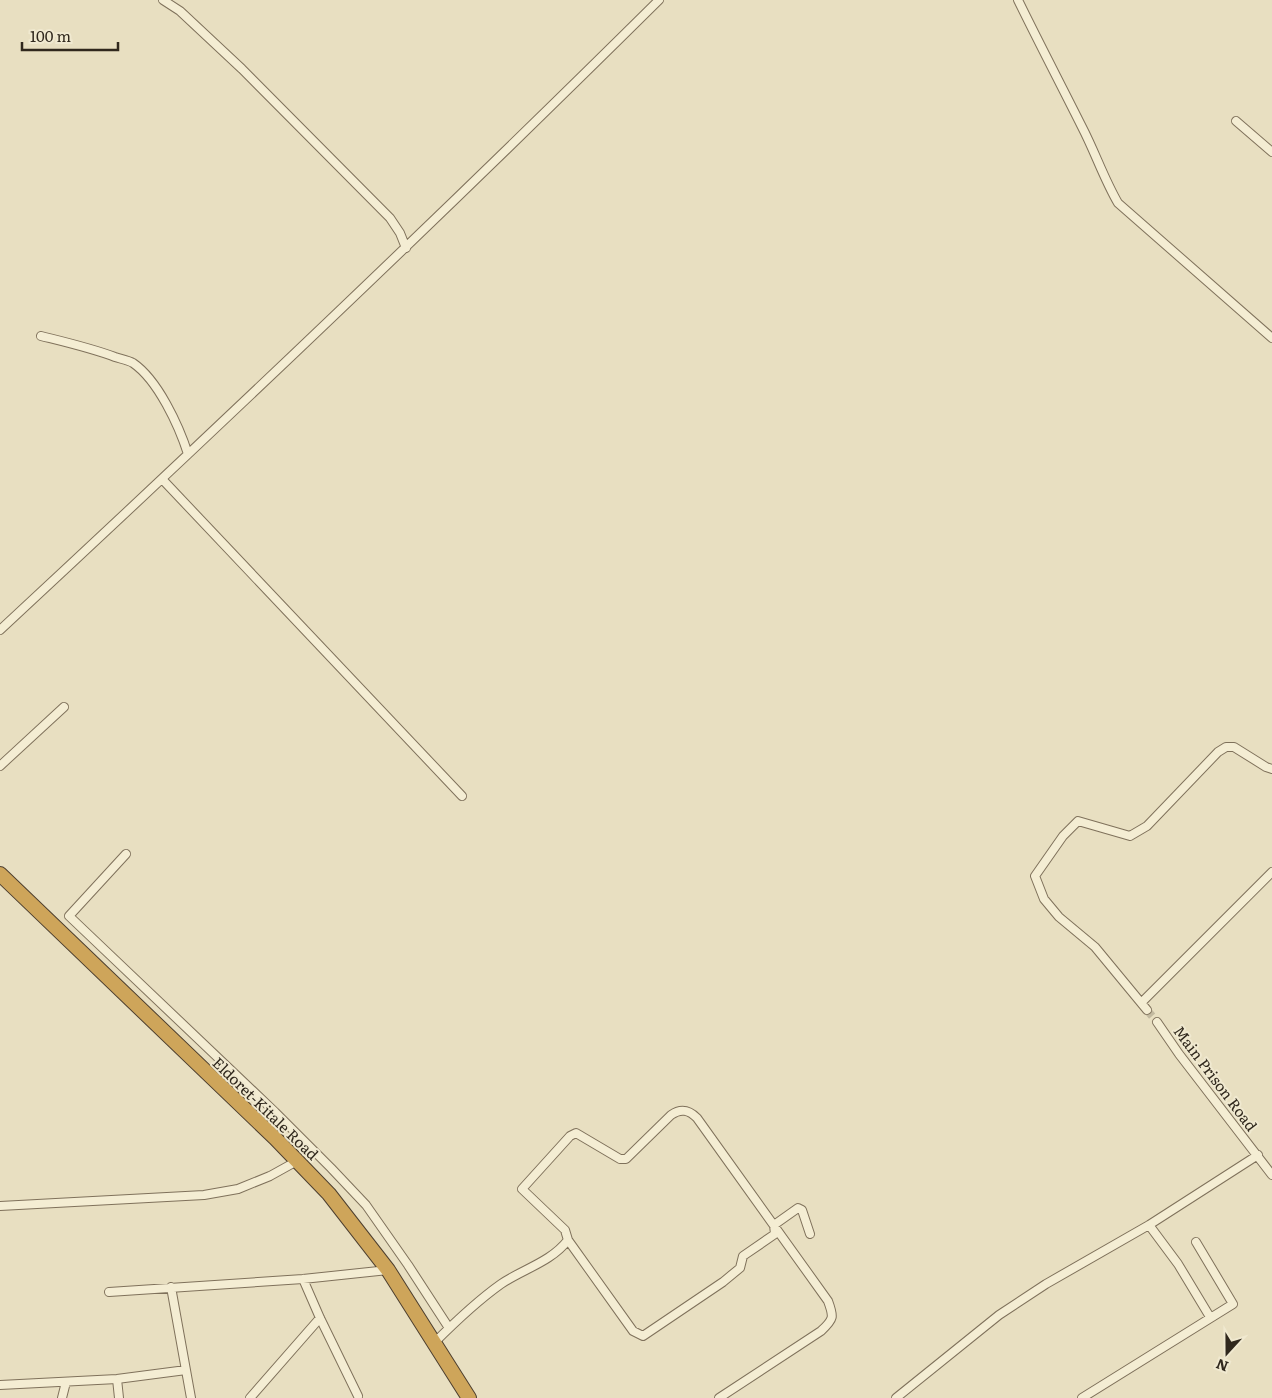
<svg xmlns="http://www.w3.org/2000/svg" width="1272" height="1398" font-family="Literata,serif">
<rect width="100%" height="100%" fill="#e8dfc1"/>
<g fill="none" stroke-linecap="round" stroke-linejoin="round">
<path stroke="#c3baa0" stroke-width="8" stroke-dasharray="8 4" stroke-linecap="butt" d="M1147,1010L1157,1022"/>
<g stroke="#7f715b" stroke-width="10">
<path id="street" d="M163,0L180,11L242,69L390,218L400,233L406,248
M1018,0C1039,43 1061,85 1082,127C1095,152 1104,179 1118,203L1272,338
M1236,121L1272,152
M41,336C65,342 91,348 115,357C121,359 128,360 133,363C158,380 179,426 188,454
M162,479L462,796
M0,630C223,423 443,214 659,0
M0,766L64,707
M126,854L69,916L275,1112L331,1168L366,1205L408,1265L449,1328
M1142,1002L1272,872
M1147,1010L1095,947L1059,917L1044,899L1035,876L1063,836L1078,821L1130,836L1147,826L1218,752L1226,747H1234L1266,767L1272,769
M1157,1022L1179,1054L1272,1175
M0,1206L204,1195L238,1189L270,1176L297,1161
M1149,1225L1178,1264L1210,1317
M568,1240L633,1331L643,1336L723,1282L740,1268L743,1256L775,1234L774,1225L798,1208L802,1210L810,1234
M303,1279L320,1318L358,1396
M171,1287L191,1398
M109,1292L303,1279L388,1270
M434,1343C455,1322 477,1301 501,1284C523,1269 551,1262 568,1240L565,1230L522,1189L570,1136L576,1133L620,1159H626L671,1115C681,1108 689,1110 697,1118L828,1301C834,1317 834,1319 821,1331L719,1398
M117,1379L119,1398
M0,1385L117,1379L186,1370
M62,1398L66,1382
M250,1398L320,1318
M896,1398L999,1315L1046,1284L1149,1225L1258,1155
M1082,1398L1233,1304L1196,1242"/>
</g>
<g stroke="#4d3f2f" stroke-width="16">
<path id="highway" d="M0,874L275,1138L329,1194L388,1270L469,1398"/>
</g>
<use href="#street" stroke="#f4edd3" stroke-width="8"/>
<use href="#highway" stroke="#cea55a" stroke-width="14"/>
</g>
<g text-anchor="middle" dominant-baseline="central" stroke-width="4" stroke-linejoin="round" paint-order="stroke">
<g font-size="15" fill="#30281d" stroke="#f0e9d0">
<text transform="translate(1216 1078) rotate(53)">Main Prison Road</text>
<text transform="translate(266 1108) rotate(44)">Eldoret-Kitale Road</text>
</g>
</g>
<g transform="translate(1227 1353) rotate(201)" stroke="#f0e9d0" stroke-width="4" paint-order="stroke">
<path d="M0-4L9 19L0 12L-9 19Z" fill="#30281d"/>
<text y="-8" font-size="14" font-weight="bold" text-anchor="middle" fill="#30281d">N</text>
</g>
<path d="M22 42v8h96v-8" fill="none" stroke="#30281d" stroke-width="2.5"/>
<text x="30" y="42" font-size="15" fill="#30281d" stroke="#f0e9d0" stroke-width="4" paint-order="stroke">100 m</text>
</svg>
